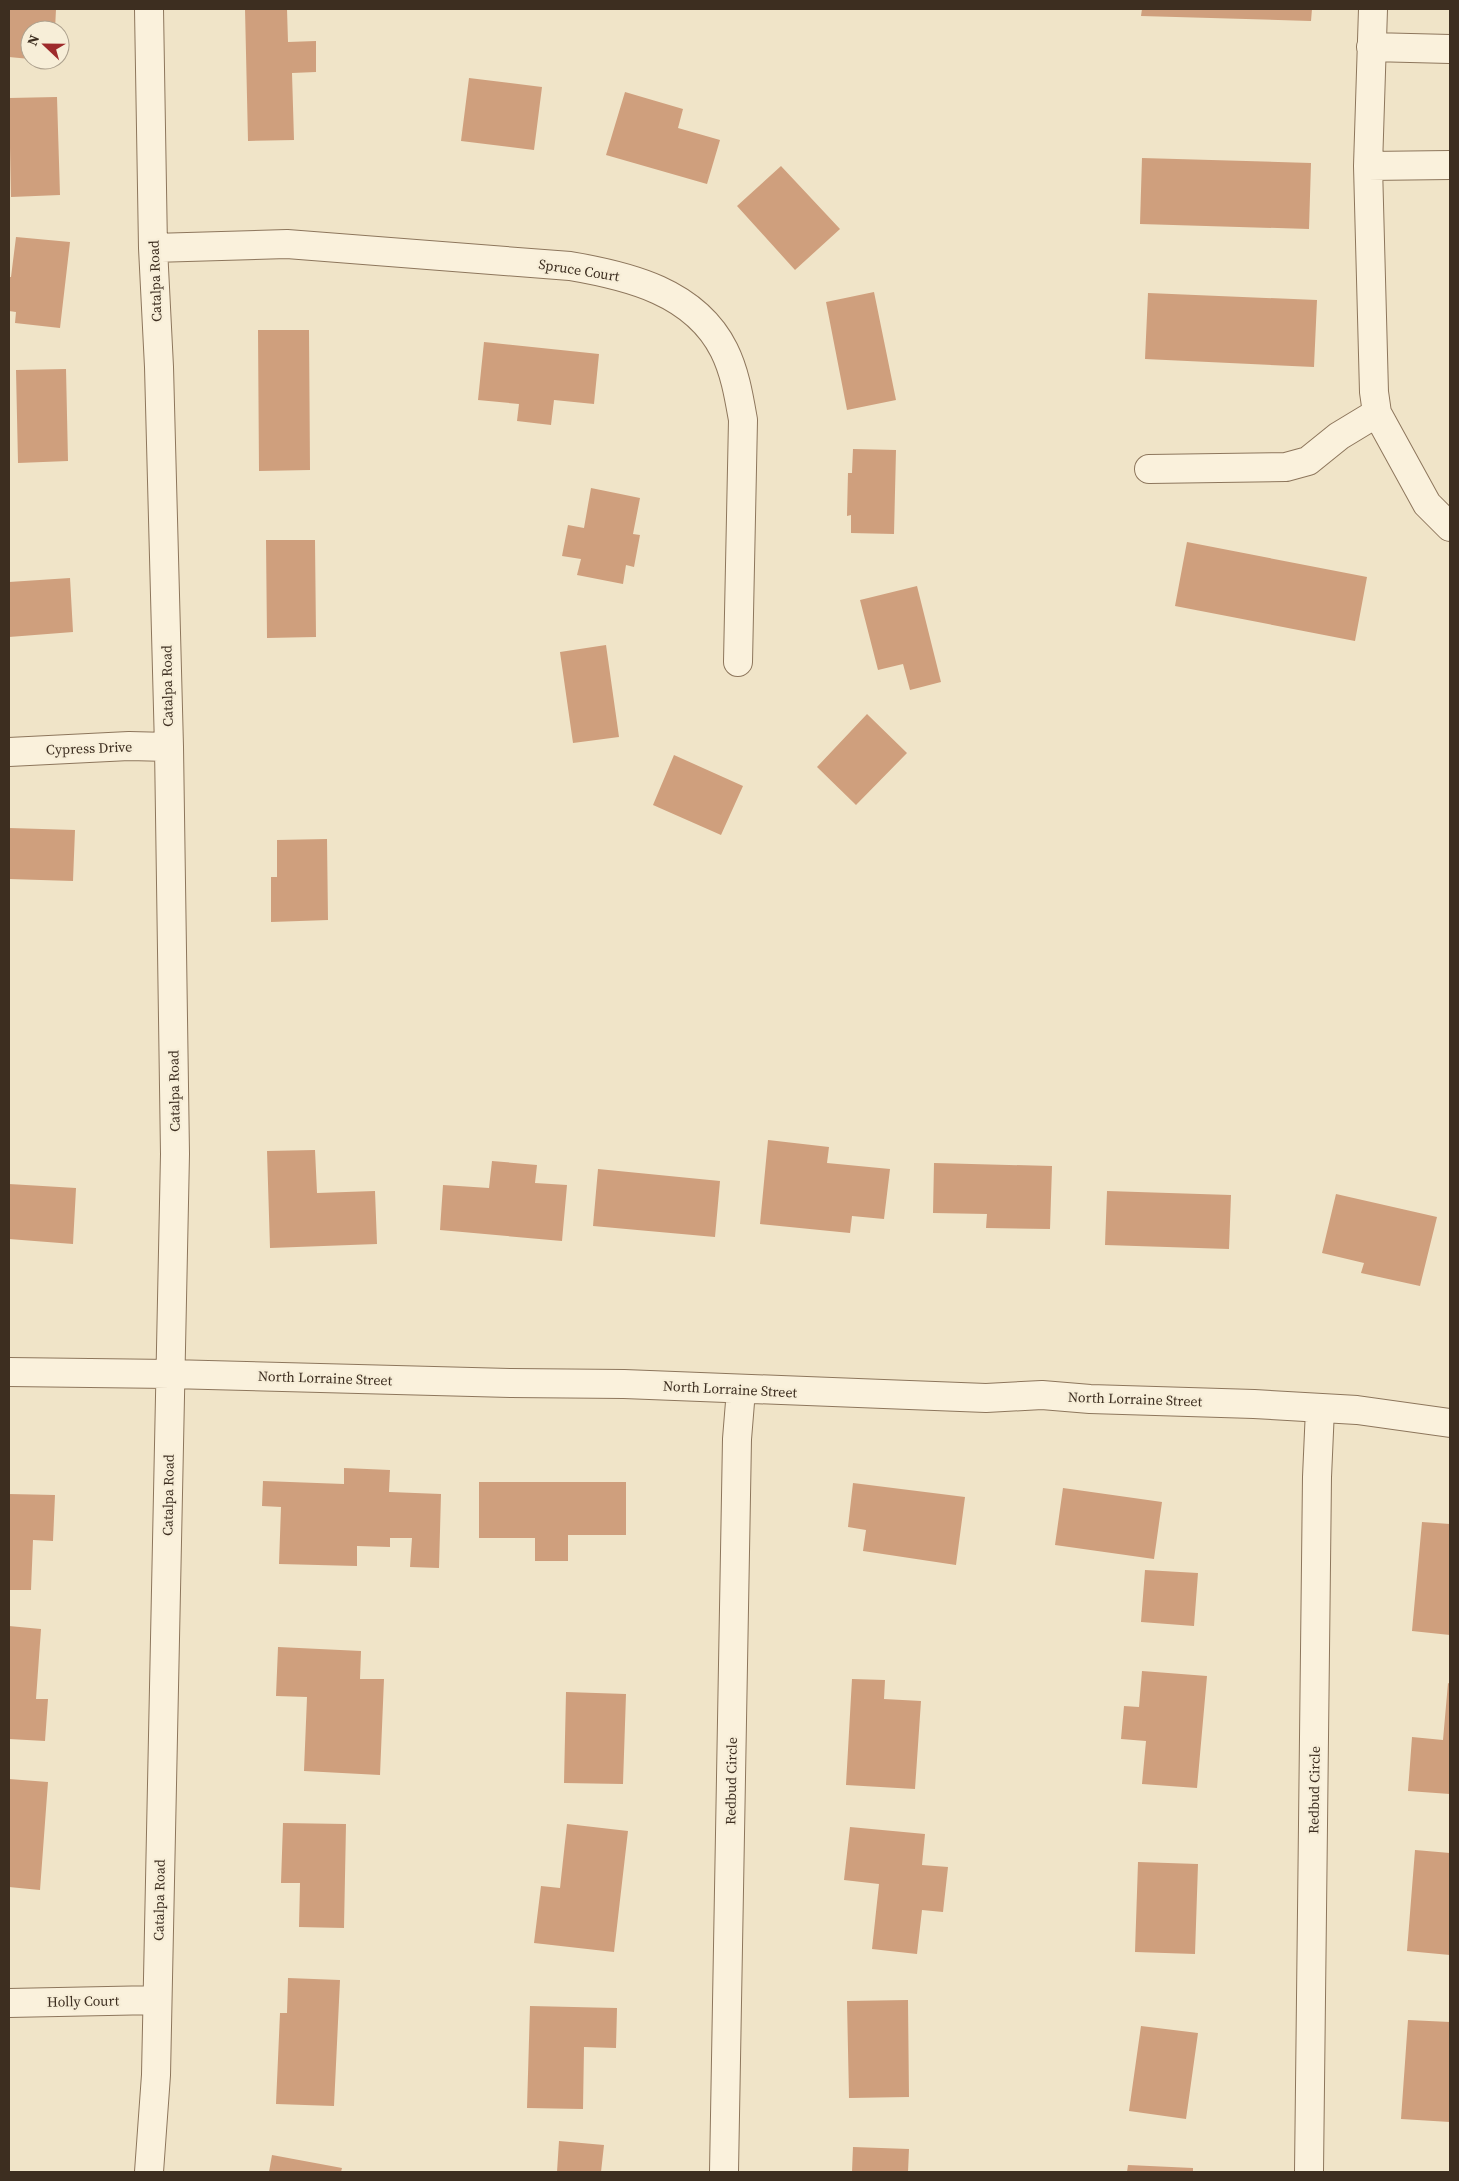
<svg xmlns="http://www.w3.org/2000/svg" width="1459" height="2181" font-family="'Source Serif 4',serif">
<rect width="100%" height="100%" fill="#f0e4c8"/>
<path fill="#cf9f7d" d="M9,9H56L55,30H30V59L9,57Z
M245,9H287L288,42L316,41V72L292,73L294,140L248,141Z
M1142,9H1312L1311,21L1141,16Z
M469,78L542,87L534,150L461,141Z
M625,92L683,109L678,128L720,140L707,184L606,155Z
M57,97L60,195L11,197L9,98Z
M1142,158L1311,163L1309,229L1140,224Z
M781,166L840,229L795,270L737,206Z
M16,237L70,242L60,328L15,323L16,312L9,311V277H11Z
M874,292L896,400L847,410L826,302Z
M1148,293L1317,300L1314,367L1145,359Z
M258,330H309L310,470L259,471Z
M484,342L599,354L594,404L554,400L551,425L517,421L519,404L478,400Z
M66,369L68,461L18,463L16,370Z
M853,449L896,450L894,534L851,533V515L847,516L848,473H852Z
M591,488L640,498L633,534L640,535L634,567L626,565L623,584L577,575L581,559L562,556L568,525L584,528Z
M266,540H315L316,637L267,638Z
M1187,542L1367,577L1355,641L1175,606Z
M70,578L73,632L9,637V582Z
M917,586L941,682L910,690L903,664L878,670L860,600Z
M606,645L619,737L573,743L560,652Z
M867,714L907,753L856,805L817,767Z
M674,755L743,786L721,835L653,805Z
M9,828L75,830L73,881L9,879Z
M327,839L328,920L271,922V877H277V840Z
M768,1140L829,1147L827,1163L890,1169L884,1219L852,1216L850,1233L760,1224Z
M315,1150L317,1193L375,1191L377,1244L270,1248L267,1151Z
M492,1161L537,1165L535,1183L567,1185L562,1241L440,1230L443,1185L489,1188Z
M934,1163L1052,1166L1050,1229L986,1228L987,1214L933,1213Z
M598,1169L720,1181L715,1237L593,1226Z
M9,1184L76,1188L73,1244L9,1239Z
M1107,1191L1231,1195L1229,1249L1105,1245Z
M1336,1194L1437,1217L1420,1286L1361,1273L1364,1263L1322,1253Z
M344,1468L390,1470L389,1492L441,1494L439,1568L410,1567L412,1538H390V1547L357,1546V1566L279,1564L281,1507L262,1506L263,1481L344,1484Z
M479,1482H626V1535H568V1561H535V1538H479Z
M853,1483L965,1497L956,1565L863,1551L866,1530L848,1527Z
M1063,1488L1162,1502L1154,1559L1055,1545Z
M9,1494L55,1495L53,1541L33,1540L31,1590H9Z
M1422,1522L1450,1524V1635L1412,1631Z
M1145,1570L1198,1573L1194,1626L1141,1622Z
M9,1626L41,1629L36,1699H48L45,1741L9,1739Z
M278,1647L361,1651L360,1679H384L380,1775L304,1771L307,1697L276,1696Z
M1142,1671L1207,1676L1197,1788L1142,1784L1146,1741L1121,1739L1124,1706L1139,1707Z
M852,1679L885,1680L884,1699L921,1701L915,1789L846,1785Z
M1448,1683L1450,1684V1794L1408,1791L1412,1737L1443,1740Z
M566,1692L626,1694L623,1784L564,1783Z
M9,1779L48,1782L40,1890L9,1887Z
M283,1823L346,1824L344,1928L299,1927L300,1883H281Z
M567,1824L628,1831L614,1952L534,1943L541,1886L560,1888Z
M850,1827L925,1834L922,1865L948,1867L943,1912L922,1910L917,1954L872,1949L879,1884L844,1880Z
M1415,1850L1450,1853V1955L1407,1951Z
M1138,1862L1198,1864L1195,1954L1135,1952Z
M288,1978L340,1980L334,2106L276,2104L280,2013H287Z
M908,2000L909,2097L849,2098L847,2001Z
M530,2006L617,2008L616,2048L584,2047L583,2109L527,2108Z
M1408,2020L1450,2022V2122L1401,2119Z
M1141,2026L1198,2033L1186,2119L1129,2111Z
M559,2141L604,2145L601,2172H557Z
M853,2147L909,2149L908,2172H852Z
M272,2155L342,2168L341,2172H269Z
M1128,2165L1193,2168V2172H1127Z"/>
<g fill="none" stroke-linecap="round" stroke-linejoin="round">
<g stroke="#8d765c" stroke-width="30">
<path id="minor" d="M1373,9L1368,166L1374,392L1377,413L1427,504L1450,527
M1371,47L1450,49
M1368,166L1450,165
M153,248L287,244L570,266C629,276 695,292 724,350C735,372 739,397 743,420L738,662
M1149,469L1286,467L1308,461L1339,436L1377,413
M9,752L129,746L169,747
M9,1372L170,1374L511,1383L624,1384L986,1398L1042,1395L1090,1399L1254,1404L1357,1410L1450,1423
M9,2003L157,2000
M149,2172L156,2075L175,1154L169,747L159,367L153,248L149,9
M724,2172L737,1439L741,1390
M1309,2172L1317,1477L1320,1409"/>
</g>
<use href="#minor" stroke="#faf1dc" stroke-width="28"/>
</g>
<g text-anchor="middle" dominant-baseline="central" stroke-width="4.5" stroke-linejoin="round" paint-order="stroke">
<g font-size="14" fill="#3d2e20" stroke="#f7eed8">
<text transform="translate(579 270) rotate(9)">Spruce Court</text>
<text transform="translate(155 281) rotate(-92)">Catalpa Road</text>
<text transform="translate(167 686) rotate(-91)">Catalpa Road</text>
<text transform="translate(89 748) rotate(-2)">Cypress Drive</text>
<text transform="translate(174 1091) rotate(-91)">Catalpa Road</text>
<text transform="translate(325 1378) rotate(2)">North Lorraine Street</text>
<text transform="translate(730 1389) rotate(3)">North Lorraine Street</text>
<text transform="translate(1135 1399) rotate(2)">North Lorraine Street</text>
<text transform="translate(168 1495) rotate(-89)">Catalpa Road</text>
<text transform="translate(731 1781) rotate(-89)">Redbud Circle</text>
<text transform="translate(1314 1790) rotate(-89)">Redbud Circle</text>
<text transform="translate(159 1900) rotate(-89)">Catalpa Road</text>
<text transform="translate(83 2001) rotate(-1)">Holly Court</text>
</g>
</g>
<rect width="1459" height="2181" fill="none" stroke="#3d2e20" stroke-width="20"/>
<g transform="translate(45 45) rotate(292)"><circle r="24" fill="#f7eed8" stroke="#ada18e"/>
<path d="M0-4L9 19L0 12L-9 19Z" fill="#9e2a2b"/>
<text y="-8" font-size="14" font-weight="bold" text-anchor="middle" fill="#3d2e20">N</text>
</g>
</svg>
